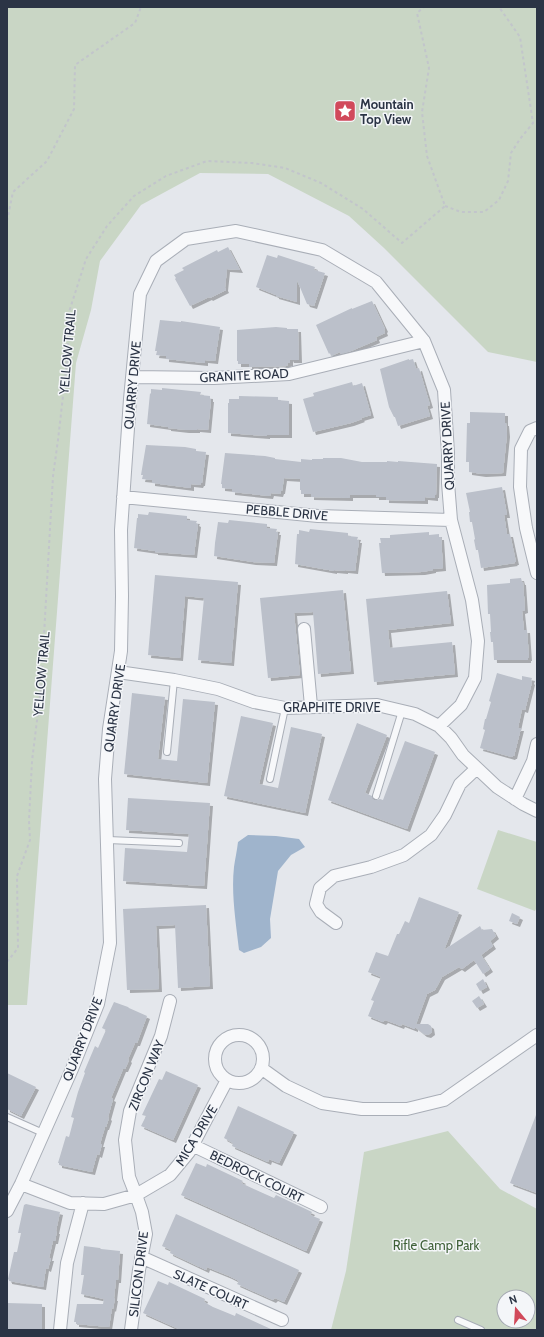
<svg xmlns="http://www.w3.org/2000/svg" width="544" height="1337" font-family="Cabin,sans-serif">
<defs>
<filter id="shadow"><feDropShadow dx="3" dy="3" stdDeviation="0" flood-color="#0004"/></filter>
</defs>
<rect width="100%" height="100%" fill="#e4e7ec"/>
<path fill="#c9d6c5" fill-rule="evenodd" d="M7,7H537V362L488,352L384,248L349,216L268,174L200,173L141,205L100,261L91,310L76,363L27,1005H7Z
M498,830L537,842V907L535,911L477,889Z
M448,1131L500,1189L537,1209V1330H331L346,1271L364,1152ZM504,1297H528V1321H504Z"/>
<path fill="#9fb4cc" d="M248,835L276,836L299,839L305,847L291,855L278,871L270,919L271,938L261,947L244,953L239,950C236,923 231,894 234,867C235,859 237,851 238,842Z"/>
<path fill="#bbc0ca" filter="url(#shadow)" d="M228,247L240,270L227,269L225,288L226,290L210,298L209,297L190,306L175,279L176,278L174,275L184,270L182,268L217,250L218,252Z
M267,255L277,258L278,255L315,267L314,270L325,273L314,306L307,304L297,280V302L276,296V295L256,287Z
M372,301L385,329L384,330L385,333L376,337L377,340L351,351L341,354L340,352L331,356L330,353L329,354L316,325L352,308V309Z
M160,320L181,322V321L220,327L215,361L205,360V363L166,359V356L156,355L157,351H155Z
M276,327L287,328V329H298L299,360H291L290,358V363H288L287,366L249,367V364H238V361H237V330Z
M409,359V360L413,359L416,369L419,368L430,405L427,406L430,416L398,426L395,417H394L389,407L380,369Z
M352,382L353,386L362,383L371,415L361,418L362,419L351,423L313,432L303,399L314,396L313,393Z
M162,388L201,392L200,395L210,396V399H211L208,430L197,429V430H186L168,428V427L147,424L150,393L151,394V389L162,390Z
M239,396L278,397V400L289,401V435H267V436L228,433V403H229V399H239Z
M470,412L505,413V423H506L507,434L503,473L483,474L469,472V462H466L467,423H470Z
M146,445L185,447L196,449V451L206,452L202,483H201L200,485L191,484V488L152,483V480L142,479L143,475H141Z
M225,453L265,456L275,458V459L301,462V459L312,460V459H323V458H341L362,462H387V461L398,462V461L437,464L436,495H435V498L425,497V501L386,500V497H376V495H350V498L311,497V494H301V490H300V479L284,478L282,491H281L280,494L271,493L270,496L232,492V489L222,488V484H221Z
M502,487L507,515H504L507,534H510L516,562H514L515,563L481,568L478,550H476L474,540L475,539L472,522H470L469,512H470L466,493Z
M149,512L187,516V520L197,521L196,523L198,524L194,555L155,552V551L134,548L137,518H138V514L148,515Z
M229,520L267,524V528L277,529L276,532H278L274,563L253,562L214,556L215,543L218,522L228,523Z
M310,529L348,533V536L358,537L357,540H359L355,571L345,570V571L334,570V571L295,564L297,534H299V530L309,532Z
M429,532V535L439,534V537H441L443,568L433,569V570L422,572L382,573L379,543H381L380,538H390V535Z
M155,575L238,582L231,663L198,660L204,598L185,596L180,658L148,655Z
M521,578L522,582H523L525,610L522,611L524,630H527L529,658H528V660H494L493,642H491L490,632H491L490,614H488L487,585L510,583V579Z
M343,590L351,671L318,674L313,612L294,613L300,675L268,678L260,598Z
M447,591L451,623L388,630L390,648L452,642L455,674L374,682L366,599Z
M497,673L522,680V676L532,678L531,681L532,682L525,710L522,709L518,728H521L514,756H513L512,757L480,748L485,730L483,729L485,719H486L491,702L489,701Z
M132,693L165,697L158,759L177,761L183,699L215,702L207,783L124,774Z
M241,716L273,723L259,784L278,788L291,727L322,734L305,813L224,796Z
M357,723L387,735L365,793L372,796L374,800H377L380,799L383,800L405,741L435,752L407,829L328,800Z
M128,798L210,803L204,886L123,881L125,848L187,852L189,834L126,830Z
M419,897L459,912L444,950L480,926L482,930L492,929L496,936L490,941L493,946L481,955L490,969L483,974L474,960L462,969L459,967L442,977L435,990L427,994L416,1024H428L431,1026L432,1032L428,1035L424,1034L415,1027V1029L402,1024L401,1026L385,1020L383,1022L368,1016L374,1001L371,1000L381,977L368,972L376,952L388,956L397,934H399L405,921L409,923Z
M206,905L210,986L178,988L175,925L156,926L159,989L127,990L123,909Z
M512,913L520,917L517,924L509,921Z
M483,979L487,987L480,991L476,984Z
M479,996L484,1004L477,1008L472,1001Z
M114,1002L128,1007L129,1008L147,1016L137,1043H135L128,1059L129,1060L125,1069H123L111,1098L113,1099L108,1117L109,1118L106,1127H105L100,1144H102L99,1155L97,1154L92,1172L59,1165V1163H58L66,1136L69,1137L74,1118L71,1117L78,1092L85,1073L84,1072L95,1046L98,1048L106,1030L102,1028Z
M166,1071L198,1085L173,1140L141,1126L146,1116L142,1115L159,1079L162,1080Z
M7,1073L36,1087L21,1116L7,1109Z
M238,1106L294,1132L279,1163L269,1159L268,1162L232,1146L233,1143L224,1138Z
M536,1115H537V1193L510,1183Z
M196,1163L206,1167L207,1164L243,1181L241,1183L265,1194L274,1198L276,1195L312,1212L310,1215L320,1219L306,1251L181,1195Z
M26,1204L60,1212L56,1231H57L55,1241H53L49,1258H51L48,1269L46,1268L43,1287L9,1281V1280L8,1279L14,1252H17L21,1233H18L24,1205Z
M176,1214L299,1270L284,1302L275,1298L273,1300L237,1284L239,1281L229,1276L207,1267L206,1270L170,1253L171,1250L162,1246Z
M84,1246L100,1248L101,1249L120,1251L118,1280H116L114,1298H115L113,1309L112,1308L109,1327L76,1324V1322H74L77,1304H103L104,1299L81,1294L84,1275H81Z
M158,1281L168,1285L169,1282L205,1299L204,1302L213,1307L235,1316L236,1313L273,1330H181L143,1313Z
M7,1303L42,1304V1330H7Z"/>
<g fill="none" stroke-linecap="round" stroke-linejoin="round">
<g stroke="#a9aeb7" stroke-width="8">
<path id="lane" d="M167,752L174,680
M270,779L285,708
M376,796L402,711
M108,840L179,843
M7,1117L43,1133
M458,1320L481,1330"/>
</g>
<g stroke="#a9aeb7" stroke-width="14">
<path id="street" d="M132,377L214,378L289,374L424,341
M537,428L530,431L521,449L520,487L526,528L537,573
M123,497L318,516L451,520
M304,629L311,706
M118,672L174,680L218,689L254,702L285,708L377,705L415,714L439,726L451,738L463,755L497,787L523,804L537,811
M515,799L533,761L537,744
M336,923L321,912L316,904L320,888L334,876L371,867L404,855L431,835L445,815L460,784L477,768
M215 1059a24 24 0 1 1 48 0a24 24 0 1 1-48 0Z
M261,1068L286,1086L322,1103L362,1109H407L444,1100L537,1035
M192,1145L321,1207
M21,1184L70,1203L104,1204L136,1195L170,1175L189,1152L227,1080
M7,1211L21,1184L72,1069L98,1004L110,943L105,779L109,729L121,651L122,596L121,530L130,399L140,294L156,261L186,239L236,231L322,250L376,282L424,341L444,390L448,453V483L451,520L472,600L478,641L475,678L461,705L439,726
M141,1257L282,1320
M60,1330L67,1263L83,1203
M131,1330L139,1270L146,1234L142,1212L136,1195L129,1177L125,1140L130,1111L161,1036L170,1001"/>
</g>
<path stroke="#c2c5cb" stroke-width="2" stroke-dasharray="3 3" stroke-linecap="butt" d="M445,206L461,212H484L499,200L508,181L511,153L520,139L533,123L520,37L499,7
M7,221L13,192L47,161L74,109L75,65L135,23L141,7
M7,962L18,948L17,876L30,840L29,821L32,761L41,688L53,476L58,440L67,361L69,312L86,259L107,226L134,196L166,176L207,161L252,163L285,168L321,183L363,209L402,243L445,206L427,156L422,112L429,68L417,13L424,7"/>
<use href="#lane" stroke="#f7f8fa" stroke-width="6"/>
<use href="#street" stroke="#f7f8fa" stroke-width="12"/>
</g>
<defs>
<g id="sight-square" transform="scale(1.15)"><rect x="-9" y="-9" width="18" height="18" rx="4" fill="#d1495b" stroke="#f4f6f9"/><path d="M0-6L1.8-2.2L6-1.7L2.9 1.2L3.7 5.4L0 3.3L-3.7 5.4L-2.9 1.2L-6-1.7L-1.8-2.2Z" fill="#fff"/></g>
</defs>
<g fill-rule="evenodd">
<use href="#sight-square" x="345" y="111"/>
</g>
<g text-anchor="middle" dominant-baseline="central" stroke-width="3" stroke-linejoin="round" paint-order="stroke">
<g font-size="13" font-weight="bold" fill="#2b3445" stroke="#f4f6f9" text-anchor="start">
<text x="360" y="104">Mountain<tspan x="360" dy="15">Top View</tspan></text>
</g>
<g font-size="13" fill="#2b3445" stroke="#f4f6f9">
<text transform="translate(67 352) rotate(-85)">YELLOW TRAIL</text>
<text transform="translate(244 375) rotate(-3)">GRANITE ROAD</text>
<text transform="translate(132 385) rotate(-85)">QUARRY DRIVE</text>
<text transform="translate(447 446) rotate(-93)">QUARRY DRIVE</text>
<text transform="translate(287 512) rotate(5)">PEBBLE DRIVE</text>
<text transform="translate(41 674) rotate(-85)">YELLOW TRAIL</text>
<text x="332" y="707">GRAPHITE DRIVE</text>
<text transform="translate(114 708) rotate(-82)">QUARRY DRIVE</text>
<text transform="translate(82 1039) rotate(-69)">QUARRY DRIVE</text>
<text transform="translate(146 1075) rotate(-68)">ZIRCON WAY</text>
<text transform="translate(196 1135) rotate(-59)">MICA DRIVE</text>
<text transform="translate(257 1176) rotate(26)">BEDROCK COURT</text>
<text transform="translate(138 1274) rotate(-83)">SILICON DRIVE</text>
<text transform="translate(211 1289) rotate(24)">SLATE COURT</text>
</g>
<g font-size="13" fill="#3f6138" stroke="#f4f6f9">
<text x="436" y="1245">Rifle Camp Park</text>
</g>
</g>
<rect width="544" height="1337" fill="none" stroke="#2b3445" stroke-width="16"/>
<g transform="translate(516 1309) rotate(342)"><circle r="19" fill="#f4f6f9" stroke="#a4a8b1"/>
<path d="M0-3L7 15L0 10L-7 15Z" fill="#d1495b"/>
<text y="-6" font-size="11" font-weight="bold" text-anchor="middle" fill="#2b3445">N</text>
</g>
</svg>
